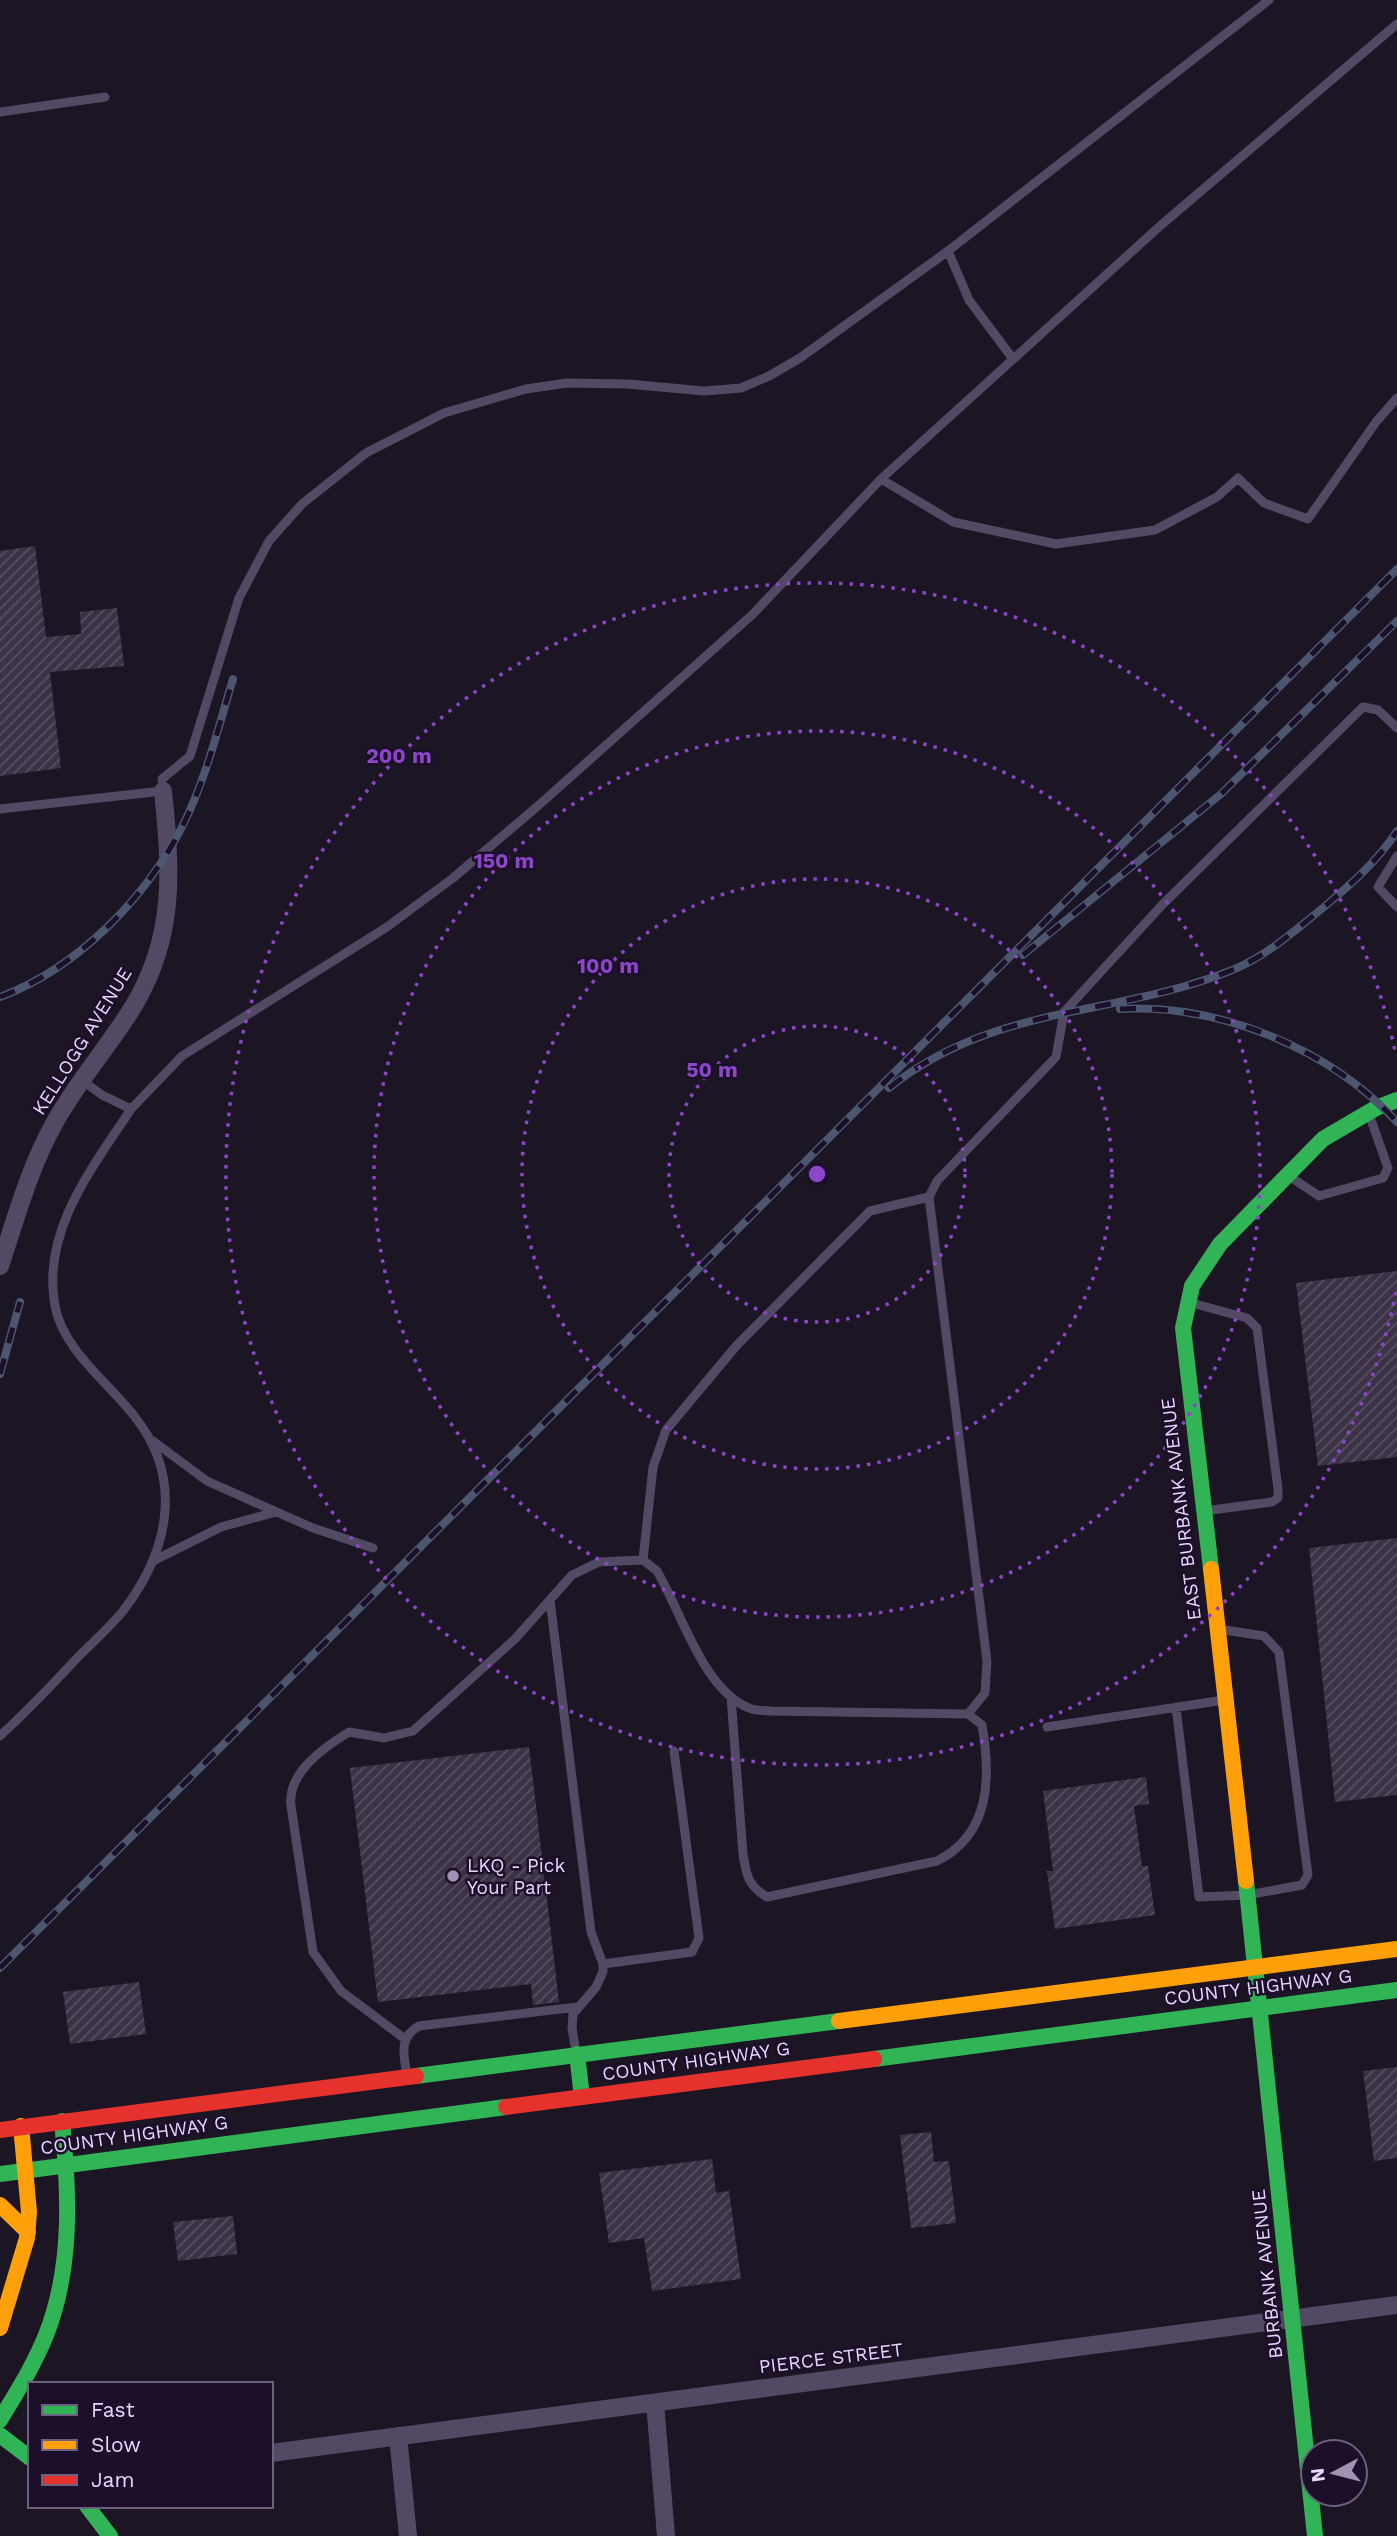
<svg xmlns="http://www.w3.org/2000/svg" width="1397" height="2536" font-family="'Work Sans',sans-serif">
<defs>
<pattern id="building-hatch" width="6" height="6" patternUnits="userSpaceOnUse" patternTransform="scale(1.75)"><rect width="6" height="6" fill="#3b3345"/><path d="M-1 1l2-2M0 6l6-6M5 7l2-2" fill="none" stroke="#575061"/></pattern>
</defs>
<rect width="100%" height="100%" fill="#1c1523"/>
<path fill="url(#building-hatch)" d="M35,546L46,637L81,634L80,612L117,608L124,666L50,672L61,768L0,776V551Z
M1397,1271V1457L1318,1466L1296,1283Z
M1397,1538V1795L1335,1802L1309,1548Z
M529,1747L559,2002L533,2005L531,1984L378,2002L350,1768Z
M1146,1777L1149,1804L1134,1806L1142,1866H1148L1155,1915L1055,1929L1047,1871H1053L1043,1791Z
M139,1982L146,2034L70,2044L63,1992Z
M1397,2067V2158L1374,2161L1363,2071Z
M931,2132L934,2162L949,2161L956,2223L911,2228L900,2135Z
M712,2159L716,2193L729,2191L741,2279L652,2291L644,2238L609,2243L599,2173Z
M233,2216L237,2254L178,2261L173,2222Z"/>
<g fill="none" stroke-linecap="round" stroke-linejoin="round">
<path stroke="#524a64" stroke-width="9" d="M0,112L105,97
M948,251L969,300L1013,359
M881,479L953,522L1056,544L1155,530L1217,497L1238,478L1264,503L1308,519L1376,422L1397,398
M0,809L163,791L162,779L190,756L239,598L269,541L302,504L366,453L444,413L526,389L567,383L628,384L704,391L741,388L769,376L800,358L948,251L1269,0
M1397,856L1378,887L1397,907
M83,1081L102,1095L131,1109L182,1056L387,927L453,878L539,805L753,614L881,479L1160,226L1397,24
M1289,1176L1319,1196L1383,1178L1388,1168L1369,1114
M1188,1302L1247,1318L1257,1328L1278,1489V1498L1272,1502L1204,1511
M153,1441L207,1481L313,1528L373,1548
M643,1560L653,1467L666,1430L737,1345L870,1211L929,1197
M153,1561L221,1527L276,1512
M550,1600L591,1932L603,1964V1972L596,1987L573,2014L572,2028L576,2053
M1176,1707L1199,1897L1247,1895L1302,1885L1308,1875L1279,1652L1264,1636L1218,1629
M968,1714L985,1693L987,1661L929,1197L937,1181L1056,1057L1064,1012L1162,905L1363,707L1378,710L1397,728
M1047,1727L1224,1700
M0,1736C27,1711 53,1684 78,1657C93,1642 110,1627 123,1611C169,1551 184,1479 135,1417C109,1383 63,1350 55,1306C41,1231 93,1167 131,1109
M603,1964L692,1952L699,1938L674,1751
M405,2039L341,1991L313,1952L291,1806C287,1773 323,1748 349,1732L384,1738L413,1731L515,1639L572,1575L599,1562L643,1560L657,1571C681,1611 703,1690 749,1708C755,1711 764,1710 770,1711L968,1714L982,1725C991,1777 991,1834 937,1861L767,1897C748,1886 746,1874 743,1854L731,1697
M407,2076C404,2055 398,2038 419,2026L577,2007"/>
<path stroke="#524a64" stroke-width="18" d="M0,1266C16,1218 30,1166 55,1122C77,1082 109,1046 133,1007C176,936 171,870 163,791
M655,2403L666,2536
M398,2436L408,2536
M271,2453L1397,2305"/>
<path stroke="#30b455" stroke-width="16" d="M1211,1569L1183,1328L1192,1286L1220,1244L1323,1139L1376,1108L1397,1100
M1246,1881L1315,2536
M577,2054L582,2097
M874,2059L1397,1990
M416,2076L839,2021
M0,2174L506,2107
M0,2420C17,2392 34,2365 46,2335C73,2267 69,2192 62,2121
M0,2435L30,2458
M87,2506L110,2536"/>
<path stroke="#ff9f0a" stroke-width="16" d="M1211,1569L1246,1881
M839,2021L1397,1949
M0,2205L28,2232
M0,2328L27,2238L29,2212L21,2126"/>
<path stroke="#e5322d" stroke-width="16" d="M506,2107L874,2059
M0,2130L416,2076"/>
<g stroke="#4c5670" stroke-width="8">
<path id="rail" d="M1023,955L1221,794L1397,621
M0,997C78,968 146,898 183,825C206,779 218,728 233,679
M1120,1009C1220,1004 1329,1048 1397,1122
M889,1088C996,1002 1119,1018 1237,968C1269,954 1298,928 1324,907C1351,884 1378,861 1397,831
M0,1374L20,1302
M0,1968L1397,569"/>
</g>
<use href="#rail" stroke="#1b0f29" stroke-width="5" stroke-dasharray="16" stroke-linecap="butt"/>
</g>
<g fill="none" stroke="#8b46c9" stroke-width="3.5" stroke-dasharray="3.5 7">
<circle cx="817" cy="1174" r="148"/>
<circle cx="817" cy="1174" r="295"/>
<circle cx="817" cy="1174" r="443"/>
<path d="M1396 1292A591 591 0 1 1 1396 1056"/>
</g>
<circle fill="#a092b2" stroke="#1b0f29" stroke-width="2.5" cx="453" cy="1876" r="7"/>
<g text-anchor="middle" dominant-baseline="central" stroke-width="5" stroke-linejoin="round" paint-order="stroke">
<g font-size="19" fill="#e7d6ff" stroke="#1b0f29">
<text transform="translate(82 1041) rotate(-58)">KELLOGG AVENUE</text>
<text transform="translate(1181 1509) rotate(-97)">EAST BURBANK AVENUE</text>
<text transform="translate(1258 1987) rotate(-7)">COUNTY HIGHWAY G</text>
<text transform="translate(696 2061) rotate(-8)">COUNTY HIGHWAY G</text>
<text transform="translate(134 2135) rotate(-8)">COUNTY HIGHWAY G</text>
<text transform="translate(1267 2274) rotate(-96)">BURBANK AVENUE</text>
<text transform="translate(831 2358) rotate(-7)">PIERCE STREET</text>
</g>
<g font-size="19" fill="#e7d6ff" stroke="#1b0f29" text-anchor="start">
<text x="467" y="1865">LKQ - Pick<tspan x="467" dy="22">Your Part</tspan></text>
</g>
</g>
<circle cx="817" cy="1174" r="10" fill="#8b46c9" stroke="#1b0f29" stroke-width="3.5"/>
<g font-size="21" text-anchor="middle" font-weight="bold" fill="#8b46c9" stroke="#1b0f29" stroke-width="5" stroke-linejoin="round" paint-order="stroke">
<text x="399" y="763">200 m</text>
<text x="504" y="868">150 m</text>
<text x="608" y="973">100 m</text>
<text x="712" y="1077">50 m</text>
</g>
<rect x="28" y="2382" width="245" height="126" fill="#1b0f29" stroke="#6d5f7f" stroke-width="2"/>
<rect x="42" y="2405" width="35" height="10" fill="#30b455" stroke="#6d5f7f" stroke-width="2"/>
<text x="91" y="2417" font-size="21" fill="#e7d6ff">Fast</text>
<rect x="42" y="2440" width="35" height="10" fill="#ff9f0a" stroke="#6d5f7f" stroke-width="2"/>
<text x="91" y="2452" font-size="21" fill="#e7d6ff">Slow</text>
<rect x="42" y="2475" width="35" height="10" fill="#e5322d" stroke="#6d5f7f" stroke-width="2"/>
<text x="91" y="2487" font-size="21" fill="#e7d6ff">Jam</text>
<g transform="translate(1334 2473) rotate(263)"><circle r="33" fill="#1b0f29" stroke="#6d5f7f" stroke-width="2"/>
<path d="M0-5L12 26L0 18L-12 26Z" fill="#a092b2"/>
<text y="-10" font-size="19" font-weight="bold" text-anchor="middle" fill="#e7d6ff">N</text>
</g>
</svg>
